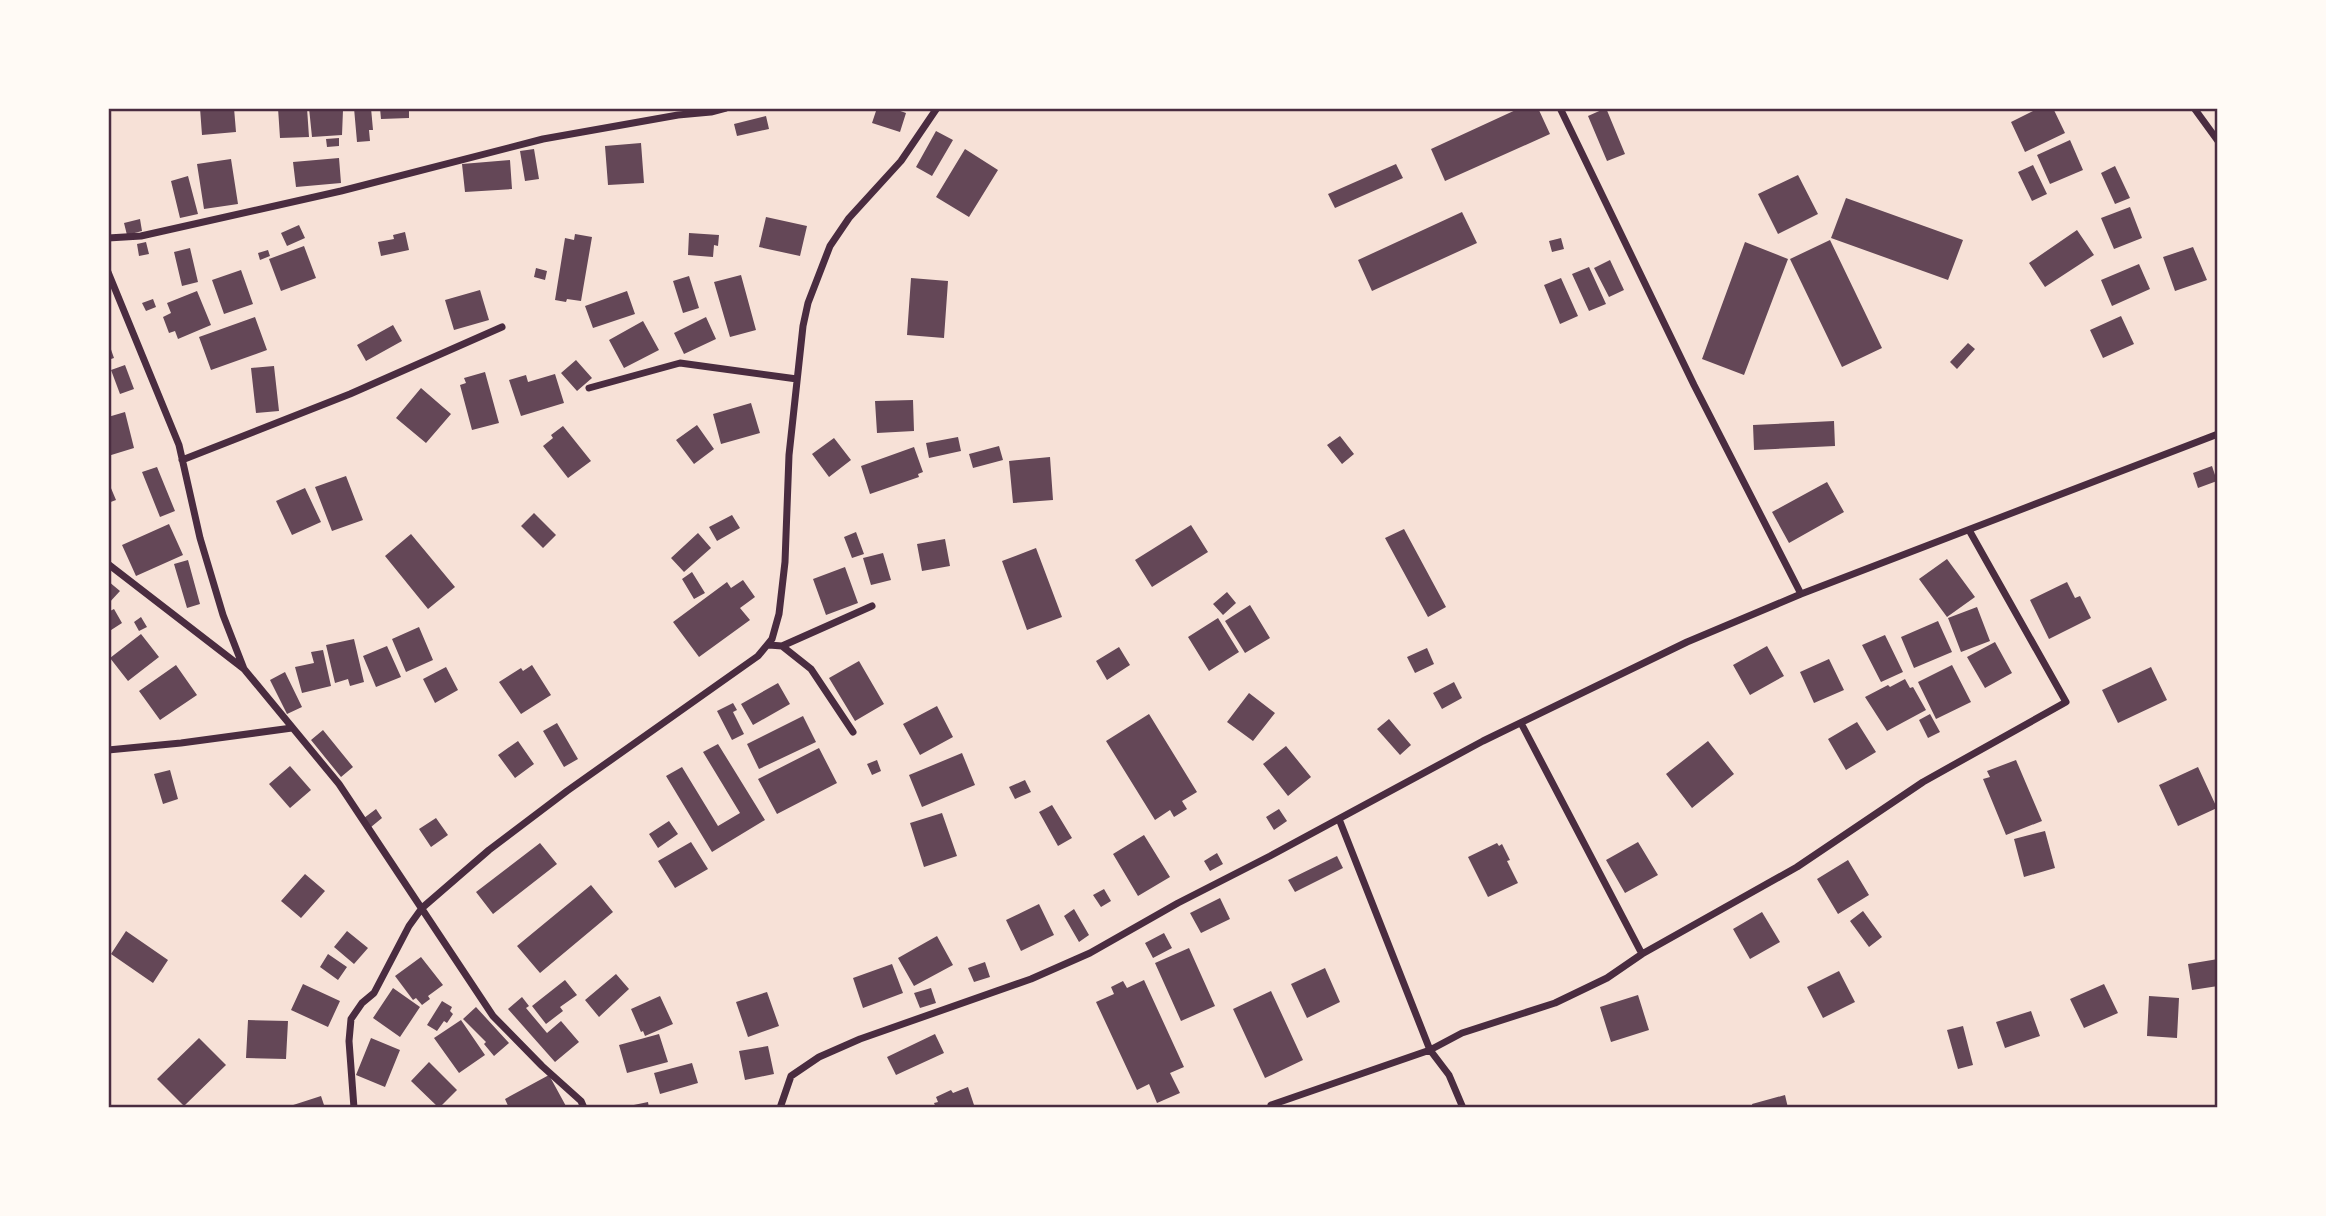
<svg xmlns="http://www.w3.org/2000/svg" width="2326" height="1216" font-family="Overpass,sans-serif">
<rect width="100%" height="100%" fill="#f7e1d7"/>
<path fill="#644757" d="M200,108H234L236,132L202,135Z
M278,108H307L309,137L280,138Z
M309,108L343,110L342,135L312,137Z
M354,108H371L373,130H369L370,141L357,142Z
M380,108H409V118L381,119Z
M877,108H892L906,113L900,132L872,123Z
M1520,108H1538L1550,134L1445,181L1431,149Z
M1606,108L1625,154L1607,161L1588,116Z
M2039,108H2053L2065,133L2025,152L2011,122Z
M766,116L769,129L737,136L734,124Z
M936,131L953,140L932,176L916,167Z
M339,138V146L327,147L326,139Z
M2070,140L2083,170L2050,184L2037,155Z
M641,143L644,183L608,185L605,146Z
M534,149L539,179L525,181L520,151Z
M965,149L998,170L969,217L936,197Z
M339,158L341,183L296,187L293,162Z
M231,159L238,204L204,209L197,164Z
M510,160L512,189L465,192L462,164Z
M1396,164L1403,178L1335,208L1328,194Z
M2033,165L2047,194L2032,201L2018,172Z
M2115,166L2130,198L2115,204L2101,173Z
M1798,175L1818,214L1778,234L1758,194Z
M188,176L198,214L180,218L171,181Z
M1846,198L1963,240L1948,280L1831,238Z
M2130,207L2142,238L2114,249L2101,218Z
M1462,212L1477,243L1372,291L1358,260Z
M766,217L807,226L800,256L759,247Z
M140,219L142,231L127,235L124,223Z
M299,225L305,238L287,246L281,233Z
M2077,230L2094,255L2045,287L2029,263Z
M405,232L409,250L381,256L378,242L394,239L393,235Z
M689,233L719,235L718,246L714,245L713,257L688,255Z
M575,234L592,237L581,301L567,299L566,302L555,300L565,238L574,240Z
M1561,238L1564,249L1552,252L1549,241Z
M1830,240L1882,348L1842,367L1790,259Z
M146,242L149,254L139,256L137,244Z
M1745,242L1788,259L1744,375L1702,359Z
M304,246L316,278L281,291L269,259Z
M2193,247L2207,280L2175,291L2163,257Z
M190,248L198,282L182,286L174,252Z
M268,250L270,256L260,260L258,253Z
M1610,260L1624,290L1609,297L1594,268Z
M2139,264L2150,289L2112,306L2101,280Z
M1589,267L1606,304L1589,311L1572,274Z
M536,268L547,271L545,280L534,277Z
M241,270L253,304L224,314L212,280Z
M741,275L756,330L730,337L714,282Z
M689,276L699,308L683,313L673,281Z
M911,278L948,281L944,338L907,335Z
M1561,278L1578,316L1560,324L1544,285Z
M480,290L489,320L454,330L445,300Z
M197,291L211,325L178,339L175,331L169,333L163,317L171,313L167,303Z
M627,291L635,314L593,328L585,306Z
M153,299L156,307L146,311L142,303Z
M2121,316L2134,344L2103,358L2090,330Z
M255,317L267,350L211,370L199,337Z
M706,317L716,339L684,354L674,333Z
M643,321L659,350L624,368L609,340Z
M393,325L402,341L366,361L357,345Z
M108,341L114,358L108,360Z
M1968,343L1975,349L1957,369L1950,362Z
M576,360L592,378L577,391L561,373Z
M125,365L134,389L120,394L111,370Z
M274,366L279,411L256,413L251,368Z
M485,372L499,423L472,430L460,385L466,383L464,378Z
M555,374L564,403L521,416L509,380L526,375L528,382Z
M421,388L451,414L426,443L396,418Z
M913,400L914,431L877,433L875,401Z
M751,403L760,433L721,444L713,414Z
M125,412L134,448L108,456V417Z
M1834,421L1835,446L1754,450L1753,425Z
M697,425L714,449L694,464L676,440Z
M563,426L591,461L568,478L543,446L553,438L551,435Z
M1340,436L1354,454L1342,464L1327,445Z
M958,437L961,451L929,458L926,443Z
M834,438L851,460L829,477L812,454Z
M999,446L1003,460L973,468L969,454Z
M914,447L923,472L918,474L919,477L870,494L861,466Z
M1050,457L1053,500L1013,503L1009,461Z
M2212,466L2217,481L2198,488L2193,473Z
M157,467L175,511L160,517L142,472Z
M346,476L363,520L332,531L315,487Z
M108,481L116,500L108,503Z
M1827,482L1844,512L1789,543L1772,512Z
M305,488L321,522L292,535L276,501Z
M534,513L556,535L543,548L521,526Z
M732,515L740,528L717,541L709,527Z
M169,524L183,555L136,576L122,545Z
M1191,525L1208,552L1152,587L1135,560Z
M1404,529L1446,607L1428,617L1385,538Z
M856,532L864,554L852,558L844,537Z
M698,533L711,548L684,572L671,558Z
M411,534L455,587L428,609L385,556Z
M945,539L950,566L922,571L917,544Z
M1036,548L1062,617L1027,630L1002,561Z
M883,553L891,580L871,585L863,558Z
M1947,559L1975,597L1947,617L1919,579Z
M188,560L200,604L187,608L174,564Z
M845,567L858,603L826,615L813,579Z
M692,572L705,593L694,599L682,579Z
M743,580L755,597L740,608L750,620L699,657L673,622L727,582L731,588Z
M108,581L120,591L108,604Z
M2067,582L2075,598L2080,596L2091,618L2049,639L2030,600Z
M1227,592L1236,603L1223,615L1213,604Z
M1250,605L1270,638L1245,653L1225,621Z
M1977,607L1990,641L1961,652L1948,618Z
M114,609L122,623L108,632V612Z
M141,617L147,627L139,631L134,622Z
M1218,618L1239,652L1209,671L1188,637Z
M1938,621L1952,652L1914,668L1901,637Z
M419,627L433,660L406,672L392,639Z
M141,634L159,657L128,681L110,658Z
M1885,635L1903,672L1881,682L1862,645Z
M354,639L364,682L350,686L348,679L335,683L326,645Z
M1995,642L2012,673L1985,688L1967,657Z
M387,646L401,677L376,687L363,656Z
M1767,646L1784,676L1750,695L1733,665Z
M1119,647L1130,665L1107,680L1096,661Z
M1427,648L1434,664L1415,673L1407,657Z
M323,650L331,686L302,693L295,667L314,663L311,652Z
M1829,659L1844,690L1814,703L1800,672Z
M859,661L884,704L855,721L829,678Z
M176,665L197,695L160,720L139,691Z
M532,665L551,695L521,714L499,682L521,668L523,671Z
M1952,665L1971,702L1936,719L1918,682Z
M446,667L458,690L435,703L423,679Z
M2151,667L2167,700L2118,723L2102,690Z
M285,672L302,707L287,714L270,680Z
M1905,679L1910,688L1913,687L1926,710L1887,731L1865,697L1888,685L1890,687Z
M1454,682L1462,698L1442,709L1433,693Z
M778,683L790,704L753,725L741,704Z
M1249,693L1275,713L1253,741L1227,722Z
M733,703L737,710L733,712L744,734L732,740L717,711Z
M937,706L953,737L920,755L903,724Z
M1149,714L1197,792L1182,801L1187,809L1174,817L1170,810L1155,820L1106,741Z
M1930,714L1940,732L1928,738L1919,720Z
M803,716L816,742L759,769L747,744Z
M1389,719L1411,745L1400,755L1377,729Z
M1857,722L1876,752L1846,770L1828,739Z
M557,723L578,759L564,767L543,731Z
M323,730L353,767L341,777L311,740Z
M518,741L534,764L515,778L498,755Z
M1708,741L1734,774L1692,808L1666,774Z
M718,744L765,820L712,852L666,776L682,767L718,826L740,813L703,752Z
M1286,746L1311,777L1288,796L1263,764Z
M819,748L837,783L777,814L758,779Z
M962,753L975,785L922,807L909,775Z
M877,760L881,771L872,775L867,764Z
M2016,760L2042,821L2006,835L1983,779L1990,777L1987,771Z
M290,766L311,790L290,808L269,784Z
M2198,767L2217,808L2178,826L2159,785Z
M170,770L178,799L163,804L154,774Z
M1025,780L1031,792L1015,799L1009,787Z
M1052,805L1072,838L1058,846L1039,812Z
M376,809L382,818L371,827L364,818Z
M1279,809L1287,821L1274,830L1266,817Z
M942,813L957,856L924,867L910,823Z
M436,818L448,835L431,847L419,829Z
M669,821L678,834L658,848L649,834Z
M2045,831L2055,868L2024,877L2014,839Z
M1144,835L1170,877L1138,896L1113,854Z
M691,842L708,869L675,888L658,861Z
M1638,842L1658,875L1625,893L1606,860Z
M540,843L557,864L493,914L476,892Z
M1497,843L1499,846L1502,844L1510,860L1507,861L1518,883L1488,897L1468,857Z
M1217,853L1223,864L1210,871L1204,861Z
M1337,856L1343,868L1295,892L1288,880Z
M1848,860L1869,895L1838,914L1817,879Z
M305,874L325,891L301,918L281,901Z
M591,885L613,912L540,973L517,946Z
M1104,889L1111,901L1101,907L1093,895Z
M1220,898L1230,919L1201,933L1190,913Z
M1039,904L1054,935L1021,951L1006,920Z
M1074,909L1089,935L1079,942L1064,916Z
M1863,911L1882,937L1869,947L1850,921Z
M1762,912L1780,942L1750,959L1733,929Z
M126,931L168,960L153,983L111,954Z
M347,931L368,948L354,964L334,947Z
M1164,933L1172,948L1153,958L1145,943Z
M937,936L953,965L914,986L898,958Z
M1189,948L1215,1006L1181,1021L1155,963Z
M328,954L347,967L338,980L320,967Z
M421,957L443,985L428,996L430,999L422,1005L416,998L413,1000L395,976Z
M2218,959V986L2192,990L2188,964Z
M985,962L990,977L974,982L968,968Z
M892,964L903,993L863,1008L853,978Z
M1325,968L1340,1002L1307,1018L1291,984Z
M1839,971L1855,1002L1823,1018L1807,987Z
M616,974L629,989L599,1017L585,1000Z
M565,980L577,995L560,1007L563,1011L546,1024L532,1006Z
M1144,980L1184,1067L1170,1073L1180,1093L1157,1103L1149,1084L1137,1090L1096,1002L1114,994L1111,987L1123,981L1127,988Z
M303,984L340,1001L328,1027L291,1010Z
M2104,984L2118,1013L2084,1028L2070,999Z
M393,988L420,1007L400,1037L373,1018Z
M931,988L936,1003L920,1008L914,993Z
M1271,991L1303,1060L1265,1078L1233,1009Z
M767,992L779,1026L748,1037L736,1002Z
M1638,995L1649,1030L1611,1042L1600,1007Z
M660,996L673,1024L645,1036L643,1031L641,1032L631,1009Z
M2149,996L2179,998L2177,1038L2147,1036Z
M522,997L529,1006L526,1008L547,1033L561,1021L579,1042L555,1062L508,1009Z
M442,1001L452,1007L450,1011L453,1014L447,1023L444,1021L437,1031L427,1025Z
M476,1007L509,1043L494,1056L484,1044L486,1042L463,1019Z
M2031,1011L2040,1036L2005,1048L1996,1022Z
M248,1020L288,1021L286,1059L246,1058Z
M461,1020L485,1055L459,1073L434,1038Z
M1963,1026L1973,1065L1958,1069L1947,1030Z
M659,1034L668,1062L627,1073L619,1045Z
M935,1034L944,1053L896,1075L887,1057Z
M199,1038L226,1065L184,1106L157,1079Z
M371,1038L400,1050L385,1087L356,1075Z
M768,1046L774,1074L745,1080L739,1051Z
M429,1062L457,1090L439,1108L411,1081Z
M692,1063L698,1083L660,1094L654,1073Z
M549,1075L567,1108H547L545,1105L541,1108H509L505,1099Z
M968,1087L975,1108H936L934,1103L938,1102L936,1097L951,1090L953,1093Z
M1785,1095L1788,1108H1753L1752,1104Z
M321,1096L325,1108H287V1107Z
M648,1102L649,1108H629V1106Z"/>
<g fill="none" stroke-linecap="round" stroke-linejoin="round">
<path stroke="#4a2c40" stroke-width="7" d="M1560,108L1694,385L1801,594
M2194,108L2218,141
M108,238L141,236L341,191L543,139L678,115L711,112L726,108
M108,272L179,445L200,538L223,615L244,669
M589,388L680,363L797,379
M182,460L350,394L502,327
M108,564L244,669L339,784L493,1016L542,1066L581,1101L584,1108
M769,645L782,646L872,606
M782,646L811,669L853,732
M108,750L181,743L292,728
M1339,819L1430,1050L1449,1075L1463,1108
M1642,954L1797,867L1923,782L2066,702L1969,530
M1271,1105L1430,1050L1462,1033L1555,1003L1607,978L1642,954L1521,723
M354,1108L349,1041L351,1019L362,1003L374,993L409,926L422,908L489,850L567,791L758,656L772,639L779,614L785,562L789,455L803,326L808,303L830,246L849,218L901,161L937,108
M780,1108L791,1076L819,1057L860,1039L1031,979L1090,953L1178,903L1270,856L1483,741L1687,642L1801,594L2218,434"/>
</g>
<rect width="2326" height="1216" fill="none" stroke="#fffaf5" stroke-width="220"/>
<rect x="110" y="110" width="2106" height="996" fill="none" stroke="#4a2c40" stroke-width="2.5"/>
</svg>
